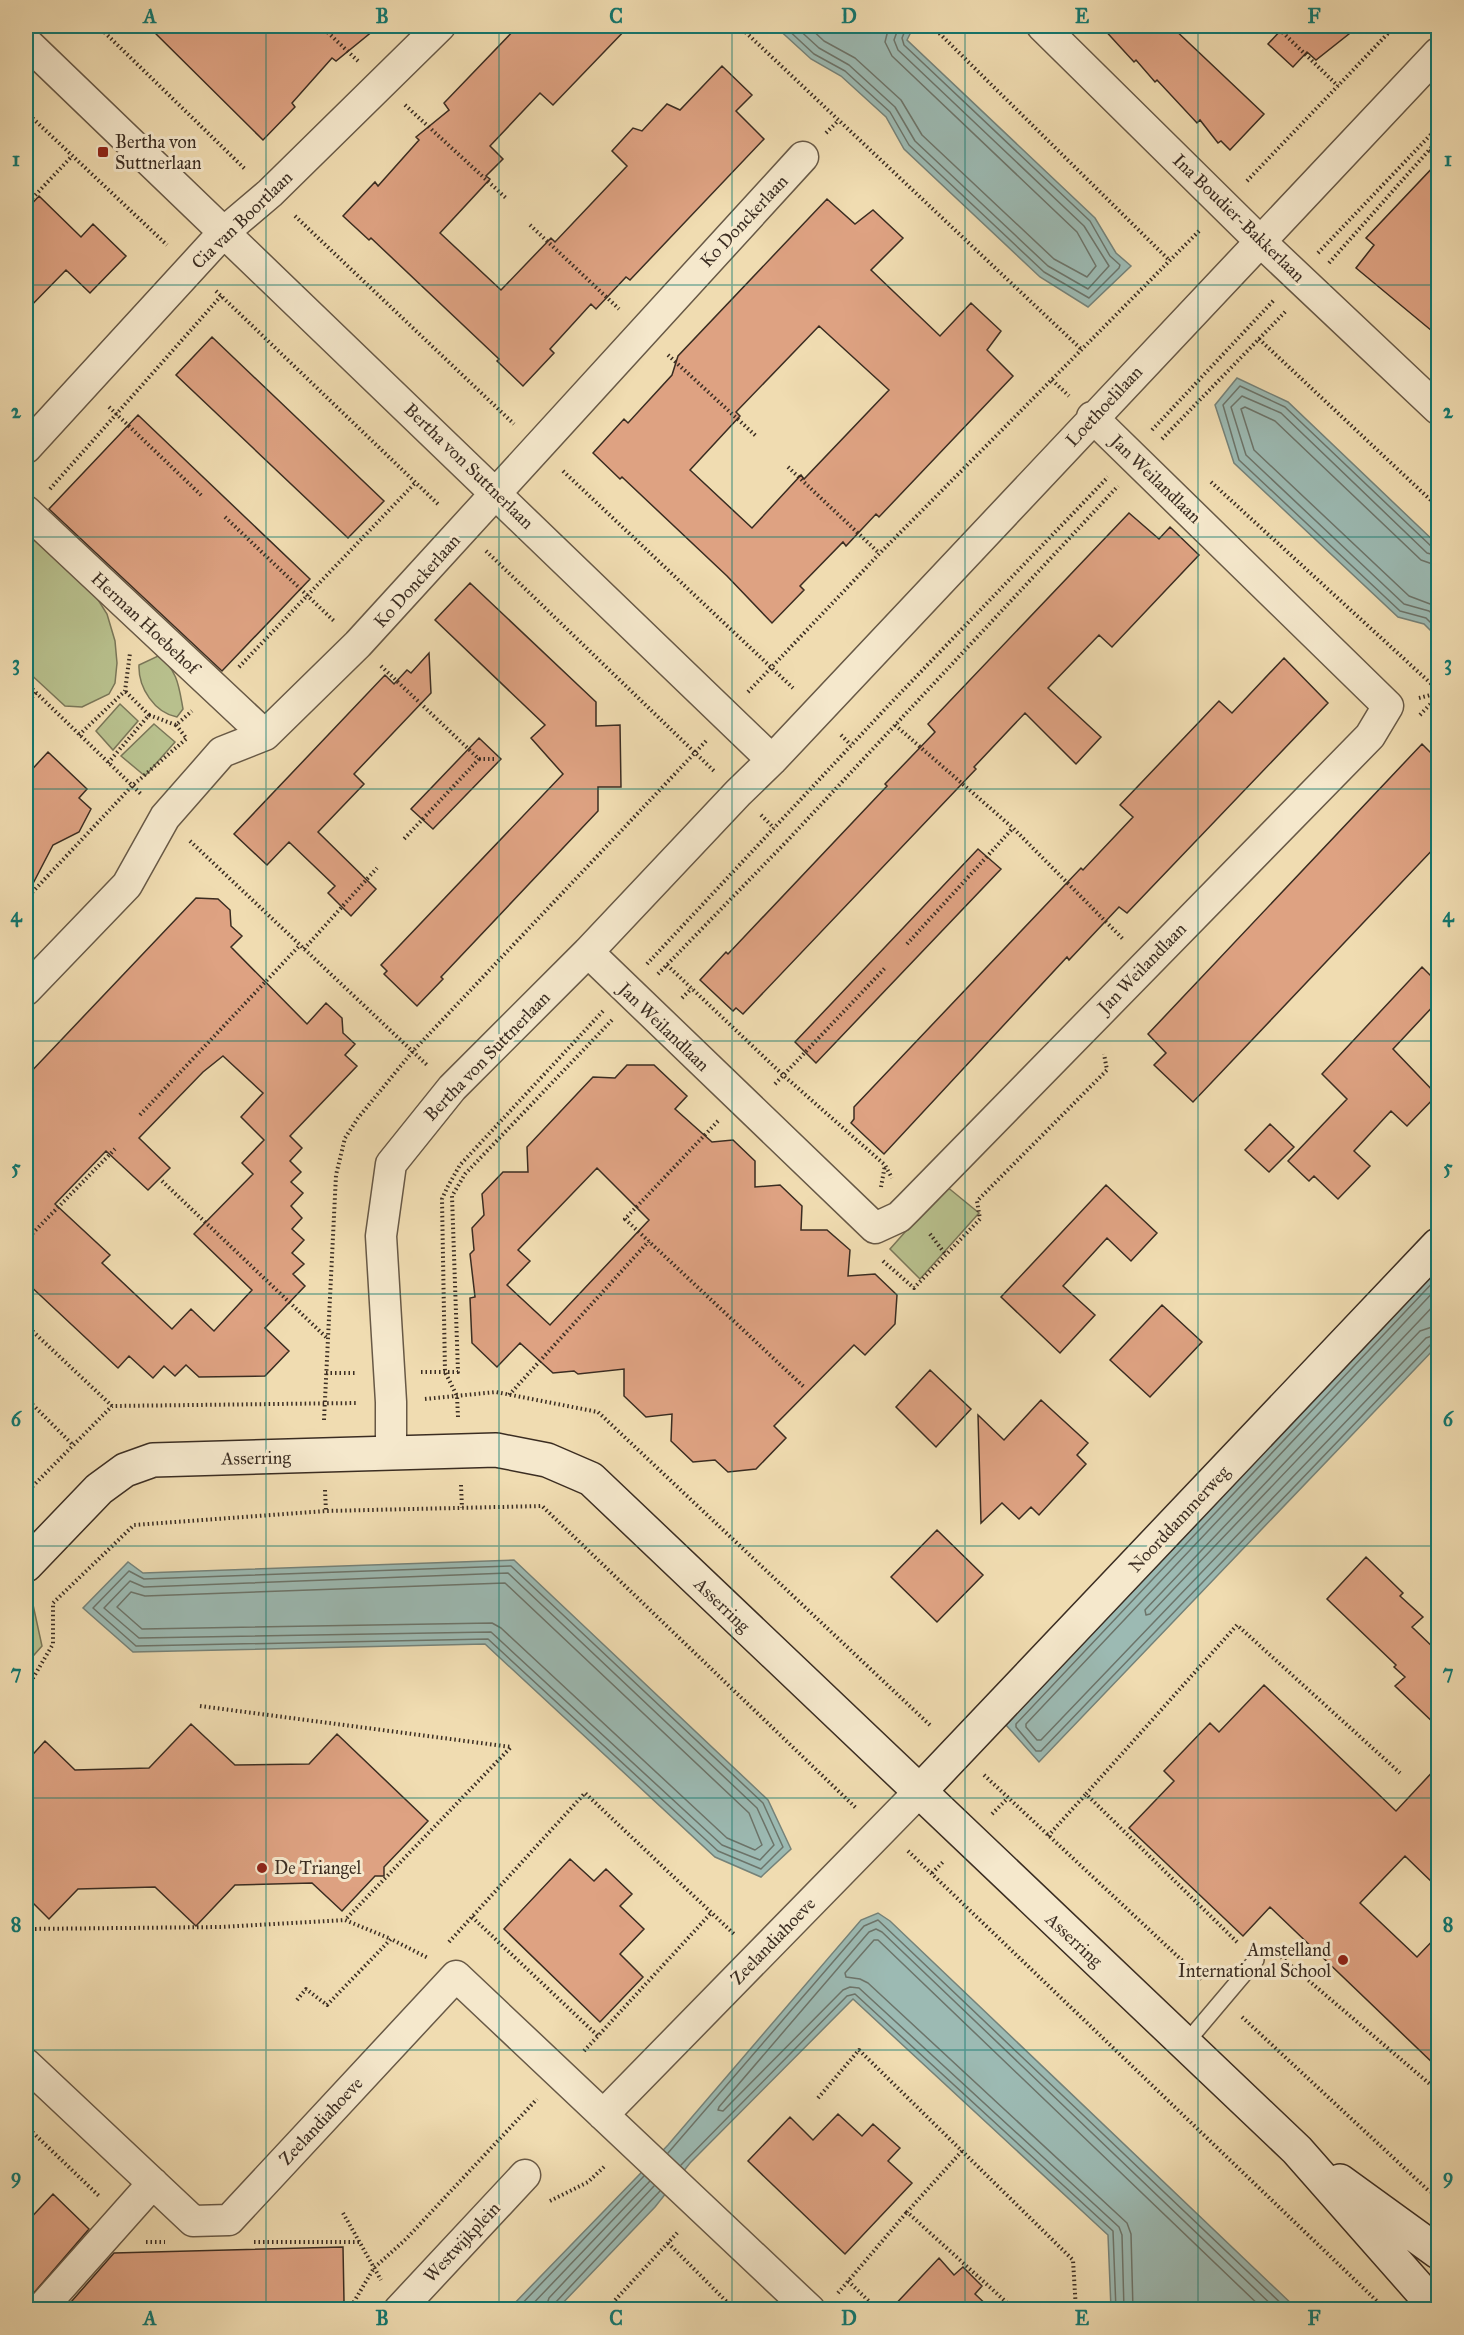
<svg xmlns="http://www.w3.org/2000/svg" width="1464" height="2335" font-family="'IM FELL Great Primer',serif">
<rect width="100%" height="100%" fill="#f0dcb1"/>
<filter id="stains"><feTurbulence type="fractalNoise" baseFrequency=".00333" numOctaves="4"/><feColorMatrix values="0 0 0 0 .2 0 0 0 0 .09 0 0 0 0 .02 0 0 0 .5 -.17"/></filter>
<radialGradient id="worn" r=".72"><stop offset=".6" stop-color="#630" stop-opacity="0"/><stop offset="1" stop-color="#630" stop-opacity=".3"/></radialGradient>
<path fill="#b8c08d" stroke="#7a7658" stroke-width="1.5" d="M26,531L97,598L107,614L115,641L117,663L115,683L109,694L82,707L65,706L26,670Z
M158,656C178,670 179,687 183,709L177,717C155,713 138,688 139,665Z
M120,704L138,721L113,750L96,731Z
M154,724L175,742L145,776L121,756Z
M946,1186L979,1213L920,1279L890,1249Z
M30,1591L42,1646L26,1664V1596Z"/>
<path fill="#9cbab3" stroke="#758279" stroke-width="1.5" d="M775,26H914L907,40L1095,218L1116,253L1131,266L1088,307L1040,277L904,149L886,117L841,76L811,59Z
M1237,378L1288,402L1438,545V638L1424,624L1398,617L1234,463L1215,405Z
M1438,1268V1345L1039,1762L1006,1725Z
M514,1560L768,1800L791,1849L761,1877L715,1857L485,1644L133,1652L83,1608L128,1562L143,1573Z
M878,1913L890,1921L1297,2309H1111L1108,2235L853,1999L690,2163L655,2207L557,2309L508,2310L668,2145L861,1920Z"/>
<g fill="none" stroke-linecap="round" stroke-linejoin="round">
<path stroke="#6c746a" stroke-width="1.5" d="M784,26L814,54L845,71L890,112L909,145L1044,272L1089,298L1119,268L1120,265L1110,256L1090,221L904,45L902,38L907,26
M795,26L819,48L849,65L895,107L915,141L1048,266L1088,289L1109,266L1084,226L898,50L894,40L899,26
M808,26L824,41L855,58L901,100L922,135L1054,259L1087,277L1096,266L1077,232L892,56L885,42L889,26
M1438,549L1432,547L1285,407L1240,386L1223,405L1239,460L1400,611L1426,618L1438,630
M1438,556L1427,553L1281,413L1242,396L1231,407L1246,455L1404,604L1429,611L1438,619
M1438,566L1421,560L1275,421L1245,407L1241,409L1254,450L1409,596L1438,607
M1438,1277L1016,1724V1727L1036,1751H1041L1432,1343L1438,1341
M1438,1287L1026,1724V1727L1037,1740H1041L1426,1338L1438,1334
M1438,1301L1145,1610L1146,1615L1150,1614L1420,1331L1438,1325
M511,1566L763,1803L783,1847L761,1869L718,1851L488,1639L136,1646L93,1608L129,1571L144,1579Z
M508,1573L757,1808L774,1845L760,1860L722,1845L491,1632L139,1638L104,1608L130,1581L144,1587Z
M505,1583L749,1813L762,1845L755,1850L727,1838L501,1628L492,1623L142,1629L117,1607L131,1592L145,1596Z
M668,2153L864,1926L878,1920L1288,2310
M681,2165L847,1996L855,1994L1113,2231L1116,2310
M516,2310L644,2176
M527,2310L650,2181
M545,2310L549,2298L654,2186
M553,2310L555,2303L660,2191
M1124,2310L1122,2235L1119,2227L859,1988L850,1987L843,1990L723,2111L718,2110L719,2107L869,1932L876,1929L882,1932L1277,2310
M1133,2310L1131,2234L1127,2223L868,1983L860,1979L846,1977L845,1973L874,1940H878L1264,2310"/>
</g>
<path fill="#dea282" stroke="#3b2d22" stroke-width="1.5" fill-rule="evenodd" d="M148,26H379L336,61L332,58L292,103L295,107L263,140Z
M518,26H629L553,105L540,93L490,146L503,159L486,176L490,179L440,233L501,290L551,238L555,242L627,166L612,151L633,128L642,131L667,104L680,110L722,66L752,95L736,111L764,139L630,280L626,277L596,309L591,304L550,349L554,353L523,386L497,361L499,359L371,238L369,240L343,216L375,182L378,186L419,140L416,137L449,110L444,103Z
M1101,26H1171L1264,114L1230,150L1221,141L1218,143L1200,120L1197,123L1157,80L1155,82L1136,60L1134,62Z
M1279,26H1359L1316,60L1307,52L1293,67L1268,44L1282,29Z
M1438,162V336L1356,268L1374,245L1366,238Z
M39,196L81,237L93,224L126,256L90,293L66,270L26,311V210Z
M827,199L855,224L873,210L903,238L871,270L940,336L971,303L1001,331L987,350L1013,376L879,517L876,514L846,546L843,542L800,586L804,590L772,623L727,576L622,477L620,479L593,453L624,419L628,423L672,375L678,356ZM819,326L889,390L804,479L801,475L752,528L690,470L740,416L736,412Z
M212,337L384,501L348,538L176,375Z
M138,415L310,579L222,671L49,509Z
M1129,513L1159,539L1170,527L1199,555L1112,647L1099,635L1048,688L1101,737L1076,764L1025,713L974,767L976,769L743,1014L736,1008L733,1011L700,980L726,952L728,954L887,786L885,784L935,732L928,724Z
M470,583L596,702V726L620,725L621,787H598V811L441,977L443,979L417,1006L384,974L387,971L381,965L563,774L531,738L545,725L435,620Z
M429,653L431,693L354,774L364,784L318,832L376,889L351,916L328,893L335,886L289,842L267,865L234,834L385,675L394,684L407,670L411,673Z
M1284,658L1328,703L1127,913L1119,907L1069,960L1067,957L884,1154L851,1123L854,1119V1107L1081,868L1083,870L1133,817L1120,805L1201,720L1219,701L1232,713Z
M479,738L501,759L433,829L411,809Z
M1422,744L1438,760V844L1193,1102L1154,1065L1166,1053L1148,1034Z
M48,752L87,789L79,798L91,809L79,832L53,845L26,897V776Z
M978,849L1001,869L816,1063L795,1042Z
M196,898L218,899L230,910L231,926L242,936L231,947L307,1024L326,1003L342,1018L343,1033L355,1044L345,1055L357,1066L290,1136L302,1148L290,1161L301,1172L291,1182L303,1193L291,1206L302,1218L292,1229L304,1240L292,1253L304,1264L293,1274L305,1286L265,1328L289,1351L265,1376L199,1377L186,1365L175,1376L164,1366L153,1378L129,1356L118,1368L26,1282V1077ZM223,1056L263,1093L241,1117L264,1140L242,1163L253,1174L194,1234L252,1290L214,1331L191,1309L172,1329L102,1263L110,1255L55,1204L106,1151L148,1190L170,1168L139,1138L203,1072Z
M1422,967L1438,983V1001L1393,1049L1437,1095L1407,1126L1391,1111L1354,1151L1370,1166L1338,1199L1314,1176L1309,1181L1288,1161L1347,1099L1322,1074Z
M627,1065H654L687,1096L675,1109L712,1142L733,1140L755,1161V1187L780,1185L802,1206L801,1230H827L850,1250L848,1276L875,1274L897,1295L895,1324L865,1355L854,1345L774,1426L786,1438L756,1469L728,1472L715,1460L693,1462L671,1441L672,1414L646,1417L624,1396V1369L578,1374L574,1371L553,1373L520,1343L497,1367L472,1343L470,1298L475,1297L470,1254L474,1250L472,1228L484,1215L482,1194L503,1172H528L527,1147L593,1077L615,1078ZM597,1168L649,1220L550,1325L507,1285L530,1261L518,1250Z
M1270,1124L1294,1147L1269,1172L1245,1150Z
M1106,1185L1157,1233L1131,1261L1107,1238L1063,1286L1095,1315L1060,1353L1001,1297Z
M1162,1305L1202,1342L1150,1397L1110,1360Z
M930,1370L971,1409L936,1447L896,1407Z
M1041,1400L1088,1443L1077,1455L1086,1464L1039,1515L1031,1507L1019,1519L1002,1503L981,1523L978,1415L1004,1440Z
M937,1530L983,1575L937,1622L891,1577Z
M1366,1557L1403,1593L1400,1596L1423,1617L1412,1627L1438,1652V1727L1395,1686L1405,1677L1394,1667L1396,1665L1327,1599Z
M1264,1685L1396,1811L1438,1766V1888L1405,1856L1360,1903L1417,1957L1438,1935V2068L1270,1907L1243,1936L1129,1828L1174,1781L1164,1771L1210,1723L1219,1732Z
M191,1724L235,1765L309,1764L337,1734L428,1821L384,1867V1876H375L342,1911L312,1883L235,1885L196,1926L155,1887L78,1889L49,1919L26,1896V1762L45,1741L75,1770L149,1768Z
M570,1859L594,1881L606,1869L632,1894L620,1906L644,1929L620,1954L643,1977L600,2022L504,1929Z
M838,2114L862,2136L873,2124L900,2148L888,2161L912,2183L845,2254L748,2161L790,2117L813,2140Z
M53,2194L89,2229L26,2302V2223Z
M343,2247L344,2301L336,2310H64L114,2253Z
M939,2258L954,2275L963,2267L982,2286L975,2294L992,2310H890Z"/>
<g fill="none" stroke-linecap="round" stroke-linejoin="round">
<g stroke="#685946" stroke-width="18">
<path id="lane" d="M1185,2044L1256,1960"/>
</g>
<g stroke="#685946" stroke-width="33">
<path id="street" d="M1042,26L1261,242L1438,409
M26,42L772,760L738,793L588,952L452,1088L391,1164L381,1236L391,1402V1454
M26,448L224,232L270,193L440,26
M26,511L265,735
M772,760L1438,53
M588,952L875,1228L899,1217L909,1207L1370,736L1388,706L1092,417
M26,990L127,885L165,817L222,752L265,735L358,644L803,157
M26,2064L193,2221L229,2220L456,1976L810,2310
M603,2115L918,1793
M40,2310L153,2183
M399,2310L525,2175"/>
</g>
<g stroke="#3b2d22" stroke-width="36">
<path id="secondary" d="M26,1565L99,1489L125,1470L153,1460L496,1450L547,1460L591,1479L1297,2150L1438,2310
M918,1793L1438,1245
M1340,2181L1438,2252"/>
</g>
<path stroke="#3b2d22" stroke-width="4" stroke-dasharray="1.5 3" stroke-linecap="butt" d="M98,26L246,170
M321,26L358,61
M739,26L1081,349
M928,26L937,31L1169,260
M1276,26L1338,86
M405,105L506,198
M26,112L167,245
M826,133L838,121
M1430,149L1438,157
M1247,181L1395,26
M26,205L72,156
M295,216L514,424
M530,225L619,309
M1318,253L1438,127
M1329,263L1438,140
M216,291L440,506
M1259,339L1438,507
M668,355L756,436
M1052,380L1069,396
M109,407L202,496
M1152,430L1274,300
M1162,439L1286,311
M788,467L879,553
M563,471L793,688
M1211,482L1438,690
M50,489L221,296
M225,517L334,621
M486,551L714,771
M381,666L479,759L404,839
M239,667L415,483
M26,683L142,795
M748,692L880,553L1200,230
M1419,698L1438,693
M26,704L36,693
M149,715L176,725L192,711
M1420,715L1438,696
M176,725L187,739
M895,725L1013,828L1123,939
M79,735L125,691L130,653
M841,735L851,745
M479,759H496
M108,763L149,715L125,691
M761,815L774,828
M190,841L427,1065
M26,899L132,786L186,739
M907,944L1013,828
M304,949L377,868
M647,964L887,707L1108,477
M667,965L783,1075L885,1165L892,1178
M658,974L787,841L1118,486
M682,998L692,988
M775,1084L886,967
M140,1115L300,945
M718,1121L625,1219L804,1387
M162,1181L328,1339
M881,1187L885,1165
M930,1234L946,1255
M26,1240L115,1149
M883,1261L914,1288L980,1219L977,1201L1107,1070L1104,1054
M26,1325L112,1406
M421,1372H458L452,1196L465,1174L612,1020
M326,1373H357
M509,1395L649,1241
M26,1398L73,1445
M425,1399L496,1392L598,1412L932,1727
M458,1417L457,1396L445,1372L442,1199L448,1186L460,1165L603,1011
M324,1420L336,1175L345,1138L358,1118L413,1051L706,741
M461,1485L462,1508
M325,1490L326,1511
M26,1493L112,1406L357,1403
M26,1690L53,1644V1603L134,1525L326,1511L542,1506L856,1808
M200,1706L511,1747L345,1920
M984,1775L1204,1981
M992,1814L1008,1798
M1048,1836L1086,1794
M908,1851L1381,2305L1382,2310
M932,1873L944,1861
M472,1917L598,2036L712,1912
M26,1929L221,1927L345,1920L391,1939
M449,1942L585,1793L734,1934
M1237,1942L1086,1794L1237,1625L1400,1773
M1281,1957L1438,2091
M297,2000L306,1989L327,2005L391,1939L428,1958
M1242,2017L1429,2191L1438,2194
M584,2051L598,2036
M818,2098L859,2050L1073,2260L1076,2310
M26,2126L99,2196
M962,2151L907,2212L1015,2310
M550,2201L588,2182L606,2165
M343,2213L381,2280
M146,2242H165
M254,2242H359
M668,2243L735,2310
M848,2281L878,2310
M838,2293L907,2212
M349,2310L374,2268L406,2239L537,2099
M606,2310L678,2232"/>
<use href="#lane" stroke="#f5e8cc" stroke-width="15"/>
<use href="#street" stroke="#f5e8cc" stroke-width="30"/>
<use href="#secondary" stroke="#f5e8cc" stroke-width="33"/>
</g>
<path fill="none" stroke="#0f766e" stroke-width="1.5" stroke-opacity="0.55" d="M266,26V2310M499,26V2310M732,26V2310M965,26V2310M1198,26V2310M26,285H1438M26,537H1438M26,789H1438M26,1041H1438M26,1294H1438M26,1546H1438M26,1798H1438M26,2050H1438"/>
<g fill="#8f2418" stroke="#f5e8cc" stroke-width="2">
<rect x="97" y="146" width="12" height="12" rx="3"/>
<circle cx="262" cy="1868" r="6"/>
<circle cx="1343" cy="1960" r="6"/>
</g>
<g text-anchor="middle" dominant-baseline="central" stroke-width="6" stroke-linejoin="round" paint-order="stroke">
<g font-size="18" fill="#3b2d22" stroke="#f5e8cc" text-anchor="start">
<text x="115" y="142">Bertha von<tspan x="115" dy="21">Suttnerlaan</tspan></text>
<text x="274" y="1868">De Triangel</text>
<text x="1331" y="1950" text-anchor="end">Amstelland<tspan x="1331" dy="21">International School</tspan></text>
</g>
<g font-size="18" fill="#3b2d22" stroke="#f5e8cc">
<text transform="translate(1239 218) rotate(44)">Ina Boudier-Bakkerlaan</text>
<text transform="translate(242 220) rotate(-44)">Cia van Boortlaan</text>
<text transform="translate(744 221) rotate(-47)">Ko Donckerlaan</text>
<text transform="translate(1104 406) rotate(-47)">Loethoelilaan</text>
<text transform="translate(469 466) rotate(44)">Bertha von Suttnerlaan</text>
<text transform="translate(1156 479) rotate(44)">Jan Weilandlaan</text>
<text transform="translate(417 581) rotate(-48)">Ko Donckerlaan</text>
<text transform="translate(145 623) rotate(43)">Herman Hoebehof</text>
<text transform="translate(1142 968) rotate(-46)">Jan Weilandlaan</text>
<text transform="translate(664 1027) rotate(44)">Jan Weilandlaan</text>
<text transform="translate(487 1056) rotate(-46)">Bertha von Suttnerlaan</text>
<text transform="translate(256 1458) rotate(-1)">Asserring</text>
<text transform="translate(1179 1519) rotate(-47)">Noorddammerweg</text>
<text transform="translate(722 1605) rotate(44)">Asserring</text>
<text transform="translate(1074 1940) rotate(43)">Asserring</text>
<text transform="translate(773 1941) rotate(-46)">Zeelandiahoeve</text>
<text transform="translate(321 2121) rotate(-47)">Zeelandiahoeve</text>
<text transform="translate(462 2242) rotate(-47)">Westwijkplein</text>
</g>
</g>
<rect width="1464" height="2335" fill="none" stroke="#f0dcb1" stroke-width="66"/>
<rect x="33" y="33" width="1398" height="2269" fill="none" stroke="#0f766e" stroke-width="2"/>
<g font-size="20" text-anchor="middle" font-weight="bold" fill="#0f766e">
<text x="150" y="23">A</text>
<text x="382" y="23">B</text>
<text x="616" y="23">C</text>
<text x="849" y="23">D</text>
<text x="1082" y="23">E</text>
<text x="1314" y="23">F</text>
<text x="16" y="166">1</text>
<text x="1448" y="166">1</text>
<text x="16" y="418">2</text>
<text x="1448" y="418">2</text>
<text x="16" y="670">3</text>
<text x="1448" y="670">3</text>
<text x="16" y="922">4</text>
<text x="1448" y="922">4</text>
<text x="16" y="1174">5</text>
<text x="1448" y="1174">5</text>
<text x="16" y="1426">6</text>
<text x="1448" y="1426">6</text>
<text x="16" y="1679">7</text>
<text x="1448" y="1679">7</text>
<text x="16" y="1931">8</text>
<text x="1448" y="1931">8</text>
<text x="16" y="2183">9</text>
<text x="1448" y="2183">9</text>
<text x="150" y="2325">A</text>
<text x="382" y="2325">B</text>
<text x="616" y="2325">C</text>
<text x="849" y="2325">D</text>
<text x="1082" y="2325">E</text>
<text x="1314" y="2325">F</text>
</g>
<rect width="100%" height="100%" filter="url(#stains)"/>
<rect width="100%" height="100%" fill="url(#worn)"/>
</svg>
